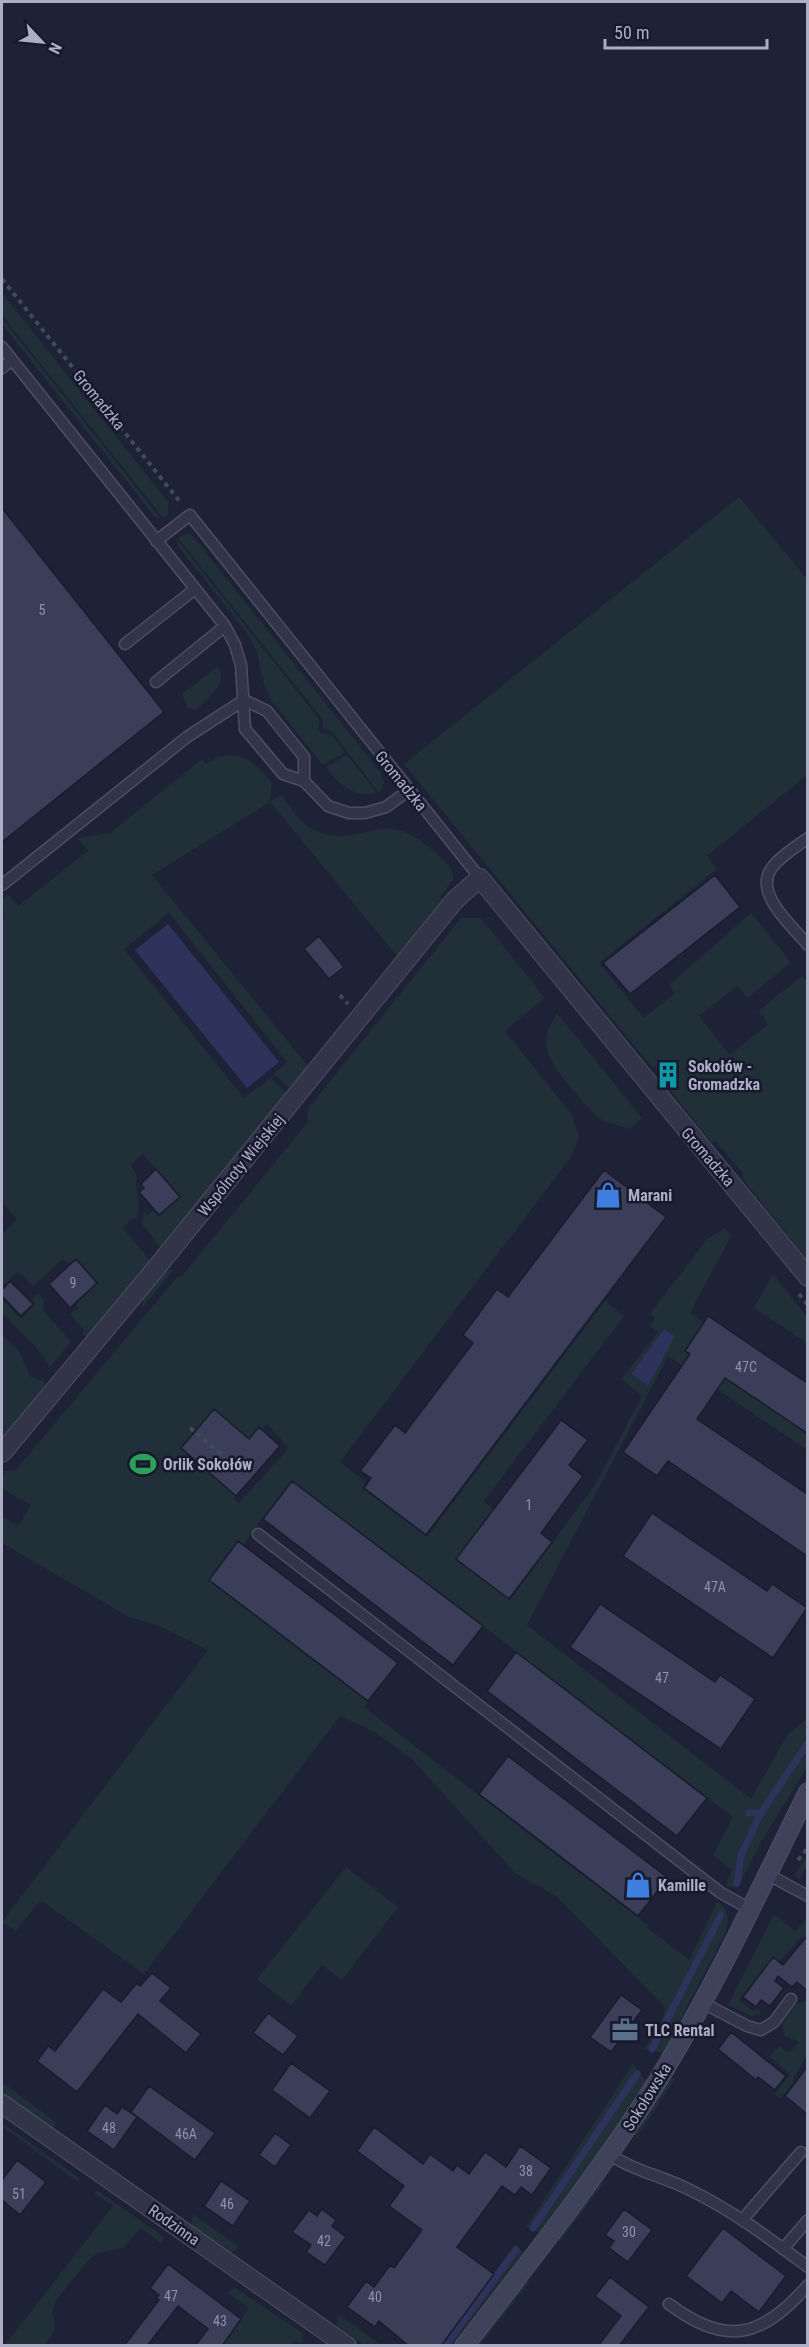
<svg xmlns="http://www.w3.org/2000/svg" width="809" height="2347" font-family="'Roboto Condensed',sans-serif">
<rect width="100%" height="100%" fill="#1e2237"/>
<path fill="#202f38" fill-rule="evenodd" d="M2,293L169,503C167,509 172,515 163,518L2,315Z
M2,318L161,519L154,516L2,324Z
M739,497L807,579V775L707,856L717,869L599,963L644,1018L675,993L669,985L751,913L791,962L748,998L737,986L699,1016L730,1055L768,1024L758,1011L802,976L807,982V1259L742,1178L743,1173L715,1141L712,1143L670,1090V1083L678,1077L665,1061L657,1067L651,1066L404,764Z
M188,533L192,535L381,773L384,783L379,793L334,734L323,727V720L178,538Z
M178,541L320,720L318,729L322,734H331L345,752L323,765L271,700L263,682L264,677H262L257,651L247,633L179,547Z
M218,666C229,683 207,699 196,710L188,708L182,694Z
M230,755C250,757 260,768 272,783L270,801L281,795C291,808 301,824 316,831C364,852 381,799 440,857C447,864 454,869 453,880L440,897L444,900L358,1009L355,1008L397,956L270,802L152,875L308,1066L307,1071L292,1090L274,1074L287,1062L169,913L124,949L244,1098L271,1078L288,1094L165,1247H160L142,1224L144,1212L147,1215L153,1210L159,1216L180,1198L143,1154L131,1165L137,1177C134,1192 142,1205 136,1219L133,1218L123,1228L150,1260V1265L87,1337L81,1334L84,1330L70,1314L78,1308L76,1304L98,1283L76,1258L69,1264L63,1259L33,1286L18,1271L2,1287V1234L17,1220L2,1202V918L4,916L2,899L8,894L18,906L88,851L77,838L110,833L202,759L206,764L218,757Z
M347,755L376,792C356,800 337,783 326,767Z
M461,918H481L545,998L505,1031L572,1115L579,1137L571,1157L340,1462L366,1482L362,1488L427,1537L605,1301L624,1316L484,1501L493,1509L456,1559L510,1600L595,1485L642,1396L621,1379L658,1332L650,1326L655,1318L650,1314L707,1239L725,1228L731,1236L690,1313L704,1322L684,1351L800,1428L807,1436V1450L668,1356L527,1625L751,1799L788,1734L807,1719V1767L761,1842L738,1888L725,1886L732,1870L713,1855L733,1817L292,1480L243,1544L238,1541L208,1580L368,1702L364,1707L649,1926L648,1928L689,1960L717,1902C730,1908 728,1920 726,1932L663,2053L644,2049L661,2023L666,2008L556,1896L515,1873L411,1758L373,1731L340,1716L144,1974L42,1901L37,1904L16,1931L2,1922L208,1650L159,1626L129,1617L2,1543V1516L18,1526L31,1505L2,1489V1476L5,1471L16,1470L177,1277L182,1276L308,1122L307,1110ZM665,1329L675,1336L648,1386L631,1374ZM267,1424L289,1448L239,1503L234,1498L280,1446L262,1430Z
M557,1013L642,1118L630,1129L603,1121L595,1115C581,1098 542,1061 546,1038C547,1029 553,1021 557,1013Z
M174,1269L142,1308L143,1297L167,1270Z
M773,1274L807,1317V1343L754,1308Z
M38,1293L44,1299L43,1310L71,1342L50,1367L35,1346L2,1313V1299L21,1319L35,1304L31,1300Z
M2,1335L19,1351L30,1376L40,1381L43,1378L45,1386L2,1440Z
M807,1856V1866L800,1879L805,1885L794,1875Z
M346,1867L398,1907L342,1980L322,1965L291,2006L257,1979Z
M774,1914L795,1931L807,1918V1942L801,1937L774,1968L775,1980L763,1970L739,2000L754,2012L757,2009L762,2013L751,2016L728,2005Z
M807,2000V2055L793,2080L794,2082L780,2099L774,2094L790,2074L769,2057L779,2046L789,2053L799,2042L785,2036L782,2025L796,2004Z
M633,2064L646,2081L591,2163L539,2232L526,2227Z
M676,2077L635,2140V2135L671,2079Z
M2,2082L57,2123L52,2128L2,2093Z
M5,2125L79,2178L78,2182L2,2126Z
M605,2181L558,2244L560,2238L600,2184Z
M98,2191L164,2237L162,2244L141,2228L123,2248L97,2253L88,2261L56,2300L52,2314C59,2328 53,2334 44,2345H5L113,2206L94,2193Z
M193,2214L239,2247L231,2253L190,2225Z
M515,2244L523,2253L451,2345L441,2346Z
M531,2280L480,2345H476L525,2283Z
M234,2287L304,2334L301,2344L295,2340L290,2345L222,2346L249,2308L228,2293Z
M338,2314L381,2345H364L337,2326Z"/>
<path fill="#2d335b" d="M168,924L279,1062L247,1088L135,950Z
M664,1329L675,1336L648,1386L631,1374Z"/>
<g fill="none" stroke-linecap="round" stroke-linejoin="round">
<path stroke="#2d335b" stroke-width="7" d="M749,1813H761L808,1743
M737,1883L741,1855L761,1813
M652,2049L721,1915
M533,2228L637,2074
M445,2346L516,2250"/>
</g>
<path fill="#3a3e58" stroke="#191c2e" stroke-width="1.5" d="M2,508L164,712L2,842Z
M715,875L740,907L630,994L603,963Z
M319,936L344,967L329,979L304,949Z
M156,1169L180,1197L159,1215L139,1192L144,1188L141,1184Z
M604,1170L666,1217L426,1535L364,1488L371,1478L360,1471L395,1425L405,1433L473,1343L463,1335L497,1289L508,1297Z
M76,1259L97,1283L70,1308L49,1284Z
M10,1281L33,1304L21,1316L2,1296V1290Z
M708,1316L807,1383V1433L725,1378L697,1419L807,1494V1556L668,1461L657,1476L623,1452L690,1354L685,1351Z
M214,1409L249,1439L259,1427L280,1446L236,1496L181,1448Z
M561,1420L588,1440L569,1465L583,1476L541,1533L552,1542L509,1599L456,1559Z
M292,1481L483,1626L453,1665L263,1519Z
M652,1513L767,1591L772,1584L807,1608L773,1658L623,1556Z
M238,1541L398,1663L368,1701L209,1580Z
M600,1604L715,1682L720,1675L755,1699L721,1749L570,1647Z
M516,1652L707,1798L677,1836L487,1691Z
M508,1756L668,1878L638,1916L479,1794Z
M807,1936V1991L797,1982L792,1987L778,1976L775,1981L784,1988L770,2006L761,2000L756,2007L743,1997L773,1957L783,1965Z
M152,1973L171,1988L160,2001L201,2034L186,2053L138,2014L77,2092L37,2061L48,2046L55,2051L103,1989L121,2002L137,1983L140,1986Z
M621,1995L642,2010L611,2052L590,2037Z
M268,2013L298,2036L283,2055L253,2033Z
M731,2032L786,2076L775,2090L758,2077L756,2080L718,2049Z
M291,2063L330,2091L310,2118L272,2090Z
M807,2067V2114L785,2096Z
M149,2086L215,2133L195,2160L131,2112Z
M105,2105L117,2114L122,2107L137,2117L114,2150L87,2131Z
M374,2127L423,2164L430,2154L453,2171L457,2165L469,2174L485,2152L506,2167L520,2146L551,2168L532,2195L521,2187L515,2195L502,2186L457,2247L494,2274L441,2346H409L379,2321L375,2327L347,2307L366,2281L374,2287L390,2265L394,2268L422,2230L389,2206L404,2186L357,2151Z
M275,2133L291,2145L275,2167L259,2155Z
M17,2160L46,2182L20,2215L2,2200V2180Z
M221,2181L250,2201L233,2226L204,2206Z
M322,2209L336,2220L332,2226L346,2237L325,2265L306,2252L311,2245L292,2232L309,2210L317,2216Z
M624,2209L652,2230L628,2262L609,2248L614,2241L605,2235Z
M723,2228L786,2276L759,2312L731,2291L722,2303L686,2276Z
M168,2264L241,2319L222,2346H195L208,2329L178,2306L147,2346H124L159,2300L156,2298L159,2295L150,2288Z
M610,2277L649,2307L619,2346H598L621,2316L595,2296Z"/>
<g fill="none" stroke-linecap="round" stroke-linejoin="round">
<g stroke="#4c4f63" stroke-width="13">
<path id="lane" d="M2,347L225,626L235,645L241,665L245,729L283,774L304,781L328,806L349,813H365L386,807L409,790
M2,368L12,360
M156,541L190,515L480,878
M125,644L195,589
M156,682L225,626
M244,700L267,711L304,757V781
M808,838C796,847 779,857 771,869C754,894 793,927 808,945
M2,885L187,737L244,700
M258,1534L721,1893L750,1909
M767,1874L808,1896
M703,2003L747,2026L761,2030L774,2022L791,1999
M609,2154C634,2171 662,2176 688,2189C732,2210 769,2238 808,2267
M743,2219L801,2152
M783,2249L808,2220
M669,2304C726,2347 762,2338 808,2285"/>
</g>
<g stroke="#4c4f63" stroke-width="20">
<path id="street" d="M2,1453L148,1278L455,900L480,878L808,1277
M2,2104L347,2346"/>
</g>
<g stroke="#4c4f63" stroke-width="20">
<path id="secondary" d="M464,2346C531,2260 599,2174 657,2082C714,1989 760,1889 808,1792"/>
</g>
<path stroke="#3d4c56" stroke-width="4" stroke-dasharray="4.5 4.5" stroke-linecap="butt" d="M2,279L181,503
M340,995L348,1004
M799,1294L808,1305
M190,1428L221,1454
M798,1860L808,1848"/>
<use href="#lane" stroke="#323548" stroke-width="10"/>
<use href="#street" stroke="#323548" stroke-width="18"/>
<use href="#secondary" stroke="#3f425b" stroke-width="18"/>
</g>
<defs>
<g id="building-bare" transform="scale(2.07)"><path d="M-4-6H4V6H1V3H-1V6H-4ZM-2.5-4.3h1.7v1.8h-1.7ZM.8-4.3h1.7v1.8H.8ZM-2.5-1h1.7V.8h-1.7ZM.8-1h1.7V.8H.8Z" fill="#0f9aa8" stroke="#171a2c" stroke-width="2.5" paint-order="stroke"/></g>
<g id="shop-bare" transform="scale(2.07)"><path d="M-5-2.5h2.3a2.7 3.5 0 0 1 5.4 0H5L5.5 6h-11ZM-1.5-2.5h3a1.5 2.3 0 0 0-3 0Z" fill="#3f7fe0" stroke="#171a2c" stroke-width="2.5" paint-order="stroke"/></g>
<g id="stadium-bare" transform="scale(2.07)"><path d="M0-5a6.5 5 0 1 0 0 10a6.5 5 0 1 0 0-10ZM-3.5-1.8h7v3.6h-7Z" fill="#2e9e5b" stroke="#171a2c" stroke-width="2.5" paint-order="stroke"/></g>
<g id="office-bare" transform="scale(2.07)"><path d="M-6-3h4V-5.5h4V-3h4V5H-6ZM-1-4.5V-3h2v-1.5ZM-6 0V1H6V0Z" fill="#5c6f8a" stroke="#171a2c" stroke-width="2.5" paint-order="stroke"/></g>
</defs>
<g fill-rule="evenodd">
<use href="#building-bare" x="668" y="1075"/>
<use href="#shop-bare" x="608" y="1195"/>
<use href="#stadium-bare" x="143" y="1464"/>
<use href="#shop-bare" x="638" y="1885"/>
<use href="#office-bare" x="625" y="2030"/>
</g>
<g text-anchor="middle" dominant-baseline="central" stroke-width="5" stroke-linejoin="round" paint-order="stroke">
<g font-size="14" fill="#8f92aa">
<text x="42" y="610">5</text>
<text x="73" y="1283">9</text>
<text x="746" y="1367">47C</text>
<text x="529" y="1505">1</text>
<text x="715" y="1587">47A</text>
<text x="662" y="1678">47</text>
<text x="109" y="2128">48</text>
<text x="186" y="2134">46A</text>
<text x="526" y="2171">38</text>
<text x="19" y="2194">51</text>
<text x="227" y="2204">46</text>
<text x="629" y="2232">30</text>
<text x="324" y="2241">42</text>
<text x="171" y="2296">47</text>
<text x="375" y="2297">40</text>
<text x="220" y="2321">43</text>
</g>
<g font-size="16" fill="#abaec5" stroke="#171a2c">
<text transform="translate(99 400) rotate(51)">Gromadzka</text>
<text transform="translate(401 781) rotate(51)">Gromadzka</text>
<text transform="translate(708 1157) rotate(49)">Gromadzka</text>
<text transform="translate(241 1165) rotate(-51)">Wspólnoty Wiejskiej</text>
<text transform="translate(647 2097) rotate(-58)">Sokołowska</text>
<text transform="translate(174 2225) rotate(35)">Rodzinna</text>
</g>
<g font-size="16" font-weight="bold" fill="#abaec5" stroke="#171a2c" text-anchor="start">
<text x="688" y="1066">Sokołów -<tspan x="688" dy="18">Gromadzka</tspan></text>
<text x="628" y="1195">Marani</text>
<text x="163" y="1464">Orlik Sokołów</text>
<text x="658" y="1885">Kamille</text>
<text x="645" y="2030">TLC Rental</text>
</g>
</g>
<rect width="809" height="2347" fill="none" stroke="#abaec5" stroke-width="6"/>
<g transform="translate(42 42) rotate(116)" stroke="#171a2c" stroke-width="4.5" paint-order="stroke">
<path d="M0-4.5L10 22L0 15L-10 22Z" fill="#abaec5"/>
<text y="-9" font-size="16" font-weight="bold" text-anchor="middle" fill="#abaec5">N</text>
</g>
<path d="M605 39v9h162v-9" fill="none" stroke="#abaec5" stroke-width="3"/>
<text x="614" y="39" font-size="18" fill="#abaec5" stroke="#171a2c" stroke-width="4.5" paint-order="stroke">50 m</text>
</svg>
